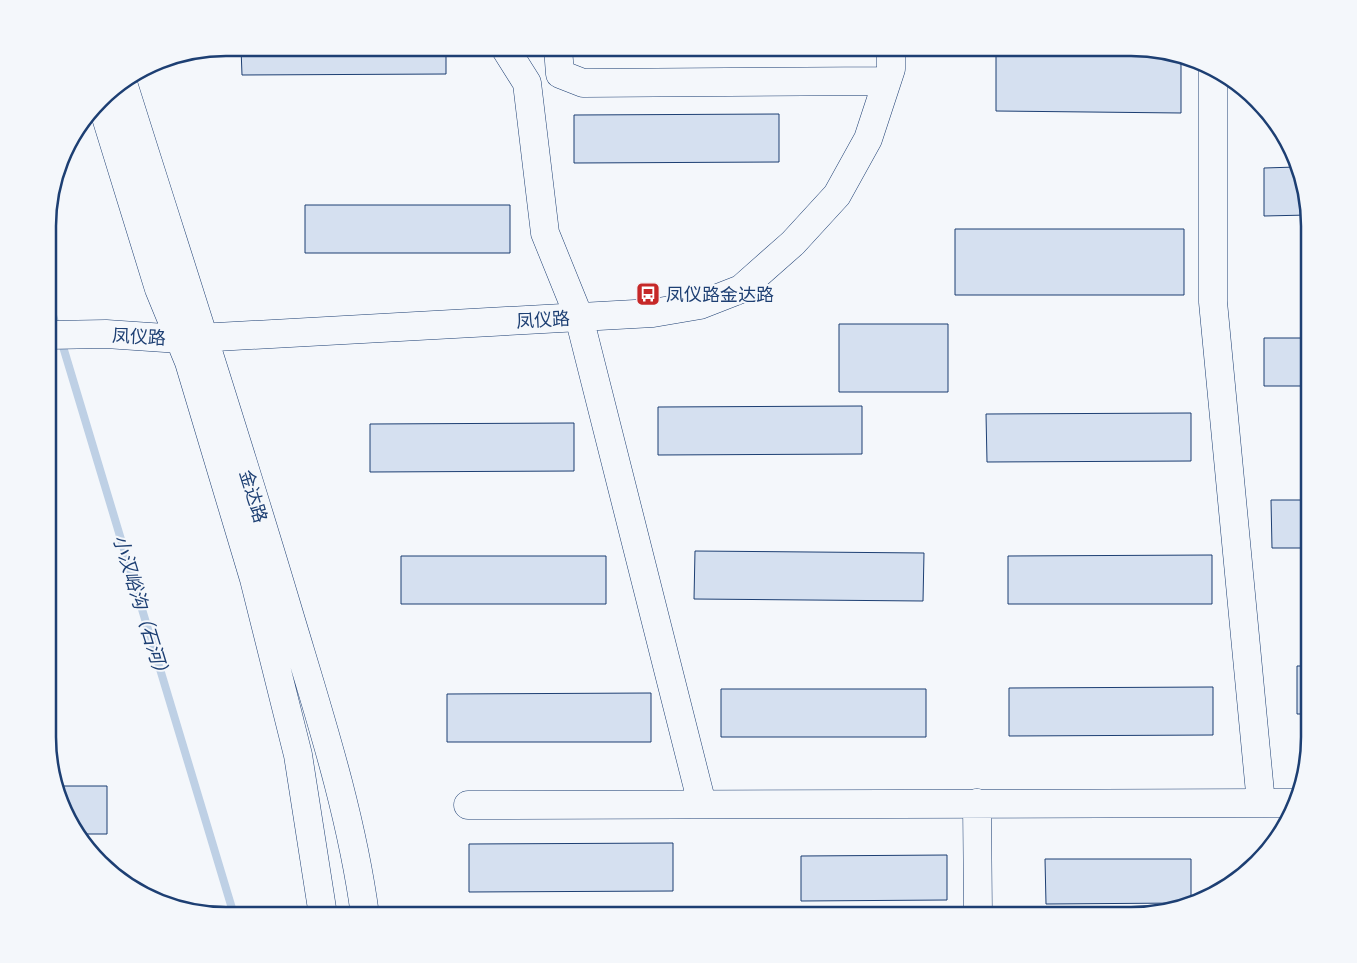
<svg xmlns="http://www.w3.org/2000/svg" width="1357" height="963" font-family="Manrope,'Noto Sans SC',sans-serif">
<rect width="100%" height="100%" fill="#f4f7fb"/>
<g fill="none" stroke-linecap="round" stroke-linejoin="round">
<path stroke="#bed0e5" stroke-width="8" d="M49,302L57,329
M61,340L234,915"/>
</g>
<path fill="#d5e0f0" stroke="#1d3f73" d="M241,48H446V74L242,75Z
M996,48H1142L1181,56V113L996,111Z
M779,114V162L574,163V115Z
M1296,167L1309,215L1264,216V168Z
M305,205H510V253H305Z
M955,229H1184V295H955Z
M839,324H948V392H839Z
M1264,338H1309V386H1264Z
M862,406V454L658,455V407Z
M1191,413V461L987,462L986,414Z
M574,423V471L370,472V424Z
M1271,500H1309V548H1272Z
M695,551L924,553L923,601L694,599Z
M1212,555V604H1008V556Z
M401,556H606V604H401Z
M1297,666H1309V714H1297Z
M1213,687V735L1009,736V688Z
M721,689H926V737H721Z
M651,693V742H447V694Z
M58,786H107V834H79L71,826Z
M673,843V891L469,892V844Z
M947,855V900L801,901V856Z
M1045,859H1191V901L1182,903L1046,904Z"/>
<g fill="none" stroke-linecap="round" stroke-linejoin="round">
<g stroke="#1d3f73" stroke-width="29">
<path id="minor" d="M505,48L527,83L545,233L579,317L702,804
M558,48L560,74L583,83L887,81
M1213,70V302L1261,803
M123,83C178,258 235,432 287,607C317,708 351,810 365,915
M101,101L159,289L189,362L254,579L298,755L323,915
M49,335L106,334L180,339L653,313L700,305L741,289L793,243L837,195L868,139L891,69V48
M977,803L978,915
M468,805L1296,803"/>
</g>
<use href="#minor" stroke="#f4f7fb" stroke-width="28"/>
</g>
<defs>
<g id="bus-square" transform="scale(1.25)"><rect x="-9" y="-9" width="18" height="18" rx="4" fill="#c62828" stroke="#f4f7fb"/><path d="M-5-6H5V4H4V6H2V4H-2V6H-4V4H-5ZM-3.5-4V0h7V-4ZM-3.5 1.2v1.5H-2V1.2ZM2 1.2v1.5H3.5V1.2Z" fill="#fff"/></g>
</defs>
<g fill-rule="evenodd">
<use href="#bus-square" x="648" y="294"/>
</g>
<g text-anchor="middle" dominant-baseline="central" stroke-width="4" stroke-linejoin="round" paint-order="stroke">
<g font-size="18" fill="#1d3f73" stroke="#f4f7fb" text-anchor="start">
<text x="666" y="294">凤仪路金达路</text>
</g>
<g font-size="18" fill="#1d3f73" stroke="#f4f7fb">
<text transform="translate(543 319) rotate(-3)">凤仪路</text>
<text transform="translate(139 336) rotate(3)">凤仪路</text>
<text transform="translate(254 496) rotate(73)">金达路</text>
</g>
<g font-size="19" font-style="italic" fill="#1d3f73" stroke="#f4f7fb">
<text transform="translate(142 608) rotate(73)">小汉峪沟（石河）</text>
</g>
</g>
<path d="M0 0H1357V963H0ZM226 56H1131A170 170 0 0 1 1301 226V737A170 170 0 0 1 1131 907H226A170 170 0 0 1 56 737V226A170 170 0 0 1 226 56Z" fill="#f4f7fb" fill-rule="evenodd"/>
<path fill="none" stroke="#1d3f73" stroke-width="2.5" d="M226 56H1131A170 170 0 0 1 1301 226V737A170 170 0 0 1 1131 907H226A170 170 0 0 1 56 737V226A170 170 0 0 1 226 56Z"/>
</svg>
